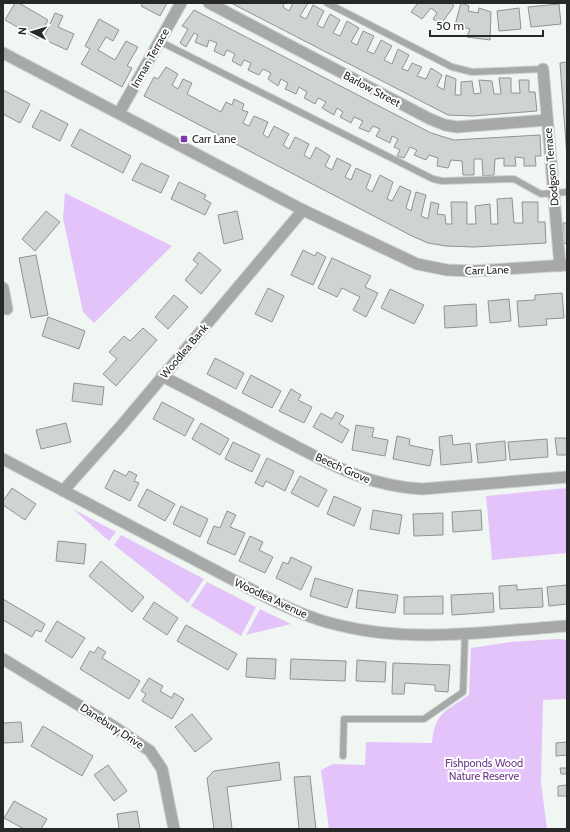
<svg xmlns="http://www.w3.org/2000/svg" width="570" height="832" font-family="Cabin,sans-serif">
<rect width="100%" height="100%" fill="#f0f7f3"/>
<path fill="#e3c3fa" d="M65,193L172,246L94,323L83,312L63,218Z
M567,488V553L492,560L486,496Z
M73,509L116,532L109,541Z
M121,535L204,579L188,603L114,545Z
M207,582L256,607L241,636L191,606Z
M260,609L291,624L246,635Z
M557,639L567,640V695L566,699L543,700L541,783L547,829H329L321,770L333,764L365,765L366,742L432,743C435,712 446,711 469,695L471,648L510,642Z"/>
<path fill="#ced5d1" stroke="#8e9490" d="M15,3H19L48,20L38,39L5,20Z
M143,3H167L160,16L141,6Z
M231,3H284L283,7L289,11L293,3H308L300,16L306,19L313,5L324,11L317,25L323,28L330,14L340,20L333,33L340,36L347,21L359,28L351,42L357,45L363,31L374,36L367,51L374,54L381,40L392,46L384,60L392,64L398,49L409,55L402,69L408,71L412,63L422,67L417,76L426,79L431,68L442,75L437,86L444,90L446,75L456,79L455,95H461V82L472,81L474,94L481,93L479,80L492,81L494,94H501L499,78H511V93H520L519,80H529V92H535L537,111L473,116L448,115Z
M418,3H451L454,6L441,24L433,19L437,13L431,8L422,19L411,12Z
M461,3L469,6L468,11L478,13L479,8L491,12L490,40L467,37L470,29L455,25Z
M559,4L561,24L531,27L528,7Z
M519,8L521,29L499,31L497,11Z
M194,10L431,133L454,140L540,135L541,156H535L536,166H524V158L515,157L516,166H504V158L495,159L494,175L483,176L482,159H474V175H463L462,161L451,160L448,168L437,166L438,158L429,155L426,160L414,155L417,150L410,147L404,158L397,156L400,150L394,147L398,139L392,136L390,143L376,136L380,129L373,126L369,132L359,128L363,121L354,117L351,123L340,117L343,112L337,108L334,115L322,108L326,102L318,98L315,104L304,98L307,92L299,87L296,94L285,89L288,83L281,79L278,86L268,79L271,73L263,69L259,75L248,70L251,63L244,60L241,66L232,61L235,54L227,50L224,56L214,51L217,43L209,40L207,47L195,42L198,35L194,33L186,47L180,43L188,29L182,26Z
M55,13L63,16L58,27L74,34L67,50L43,39Z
M99,19L119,30L113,41L106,37L98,50L115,60L126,41L138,47L127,66L132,68L122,87L81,64L90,49L85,46Z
M567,62V157L560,63Z
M166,67L178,74L172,85L178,89L183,79L192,83L187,94L221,112L226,102L232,105L234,99L244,104L242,110L248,112L243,123L249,126L254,116L268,122L263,134L268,138L274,126L289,134L283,145L289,149L295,137L309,144L304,155L310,159L316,147L330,156L325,166L332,170L337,158L351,165L345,177L351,180L356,168L371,175L366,188L372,192L380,175L393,182L387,199L392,201L400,186L411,191L406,208L411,211L416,192L426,195L421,216L428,219L431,202L439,204L437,214L445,215L446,224H452L451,202H467V224H476L475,206L490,204L491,224H498L497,199L512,198L514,223H523L522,202H538V222H545L546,243L474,247L446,246L428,243L412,236L144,96L154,77L158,79Z
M3,90L30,104L20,123L3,114Z
M41,110L68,124L60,141L32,127Z
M80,129L131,156L123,173L71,146Z
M141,163L169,176L161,193L132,180Z
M179,182L206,195L204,199L211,203L205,215L171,199Z
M46,211L60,222L35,251L22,239Z
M237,211L243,239L224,244L218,215Z
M563,223H567V243L564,244Z
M303,250L315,256L317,252L326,257L313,285L291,275Z
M199,252L221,270L201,294L185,280L198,264L193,260Z
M36,255L48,315L31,318L19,258Z
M332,258L371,276L365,287L378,293L366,317L353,310L360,297L342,288L337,297L318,288Z
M268,288L284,296L272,322L255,314Z
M390,289L424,305L414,324L381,308Z
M562,293L564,318L546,319L547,325L519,327L517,301L535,300V295Z
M174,295L188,307L168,329L155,317Z
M509,299L511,321L490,323L488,301Z
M476,304L477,326L445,328L444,306Z
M48,317L85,331L79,349L42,336Z
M143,328L157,340L116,386L103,374L117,359L109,352L124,336L130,341Z
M215,358L244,373L236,389L207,374Z
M251,375L281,391L272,408L242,393Z
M74,383L104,387L102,405L72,401Z
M291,389L301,395L298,400L312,407L304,423L279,411Z
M162,402L194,419L185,436L153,419Z
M336,412L344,416L339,424L349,430L342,443L313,427L321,413L332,419Z
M66,423L71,442L41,449L36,430Z
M201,423L229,439L220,455L192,439Z
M356,425L374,428L372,437L388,440L385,456L352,450Z
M452,435L453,445L470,443L472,462L441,465L439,437Z
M397,436L410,439L409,445L433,450L430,466L393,459Z
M555,438H567V455H557Z
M547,439L548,457L510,460L508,442Z
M505,441L506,460L478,463L476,444Z
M233,442L260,455L252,472L225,459Z
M267,458L294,471L285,491L266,481L263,487L255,483Z
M114,470L126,476L129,471L137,475L134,481L139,483L130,501L105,488Z
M300,476L327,490L318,507L291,493Z
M12,488L36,504L25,520L3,505V501Z
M147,489L175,504L165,521L138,506Z
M334,496L361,508L354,526L327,514Z
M181,506L208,519L200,537L173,524Z
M373,510L402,515L399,534L370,529Z
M481,510L482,530L453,532L452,512Z
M227,511L236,515L230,527L245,533L235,555L207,543L214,526L220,528Z
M443,513V535L414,536L413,514Z
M250,536L263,542L259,550L273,557L265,573L239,561Z
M58,541L86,544L84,564L56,561Z
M291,557L312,567L301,590L276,578L283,562L288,564Z
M101,561L144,597L132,612L89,576Z
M315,578L353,589L347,608L310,596Z
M517,585V590L542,588L543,607L500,609L499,586Z
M567,585V604L549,606L547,587Z
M358,590L398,595L395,613L356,608Z
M493,593L494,612L452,615L451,595Z
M443,596V614H404V597Z
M3,599L45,624L41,632L36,630L32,637L3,620Z
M154,602L178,618L167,635L143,619Z
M57,621L85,638L72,658L45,641Z
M186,625L237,654L228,670L177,641Z
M98,647L106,652L102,658L140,681L129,699L80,669L90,651L94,653Z
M247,658L276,659L275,679L246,677Z
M291,659L346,661L345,681L290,679Z
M357,660L386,662L385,682L356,681Z
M393,663L450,665L448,692L435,691V685L405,683L404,694H392Z
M149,678L163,686L160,691L172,698L174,693L184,699L172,719L142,701L146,694L141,691Z
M192,714L212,739L195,752L175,727Z
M21,722L23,742L3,743V723Z
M43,726L93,756L82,776L31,746Z
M567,742V755L556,756V743Z
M279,762L281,780L227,787L232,829H214L207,778L214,771Z
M108,765L127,791L114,801L94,775Z
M560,768H567V774H561Z
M310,776L316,829H299L294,777Z
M567,785V796H558V786Z
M14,801L47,819L41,829H24L4,818Z
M137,811L140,829H119L117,814Z"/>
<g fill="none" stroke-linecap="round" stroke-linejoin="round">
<g stroke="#ccd2ce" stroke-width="8">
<path id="service" d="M327,3L452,67L472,72L543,69
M159,41L433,179L442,181L514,179L541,194L567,192
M343,756L344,719H424L463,692L465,634"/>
</g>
<g stroke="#ccd2ce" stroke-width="13">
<path id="minor" d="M209,3L430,119L445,125L457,127L547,120
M543,69L560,266
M119,113L181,3
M3,288L7,309
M162,376C201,396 239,416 278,437C327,462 365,486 422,489L567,477
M3,459L262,595C286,607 311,619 338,625C413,644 491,631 567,626
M63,491L121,426L303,210
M3,659L113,726L150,751L162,769L174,829"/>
</g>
<g stroke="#ccd2ce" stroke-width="13">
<path id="tertiary" d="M3,53L303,210L417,264L447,270L473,271L567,265"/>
</g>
<use href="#service" stroke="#a6a9a7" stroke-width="6"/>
<use href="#minor" stroke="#a6a9a7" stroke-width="11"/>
<use href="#tertiary" stroke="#a6a9a7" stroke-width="11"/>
</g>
<rect fill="#8037a9" stroke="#fff" stroke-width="1.5" x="180" y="135" width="8" height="8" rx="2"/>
<g text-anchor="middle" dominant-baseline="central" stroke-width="4" stroke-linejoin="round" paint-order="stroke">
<g font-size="11" fill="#262927" stroke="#fff">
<text transform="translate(150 58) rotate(-61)">Inman Terrace</text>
<text transform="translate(372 89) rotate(28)">Barlow Street</text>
<text transform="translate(551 167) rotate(-95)">Dodgson Terrace</text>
<text transform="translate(487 270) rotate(-2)">Carr Lane</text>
<text transform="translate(184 351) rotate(-50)">Woodlea Bank</text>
<text transform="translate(343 468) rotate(24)">Beech Grove</text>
<text transform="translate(271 598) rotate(25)">Woodlea Avenue</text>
<text transform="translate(112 726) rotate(33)">Danebury Drive</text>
</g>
<g font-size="11" fill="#262927" stroke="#fff" text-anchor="start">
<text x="192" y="139">Carr Lane</text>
</g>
<g font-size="11" fill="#6b3b88" stroke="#fff">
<text x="484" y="763">Fishponds Wood<tspan x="484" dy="13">Nature Reserve</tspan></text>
</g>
</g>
<rect width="570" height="832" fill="none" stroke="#262927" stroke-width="8"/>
<g transform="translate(32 32) rotate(275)" stroke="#ffffff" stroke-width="3" paint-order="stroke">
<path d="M0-3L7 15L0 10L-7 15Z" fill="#262927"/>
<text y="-6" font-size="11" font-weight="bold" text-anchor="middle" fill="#262927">N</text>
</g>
<path d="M430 30v6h113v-6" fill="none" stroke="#262927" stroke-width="2"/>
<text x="436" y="30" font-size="12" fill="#262927" stroke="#ffffff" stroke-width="3" paint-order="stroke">50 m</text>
</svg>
